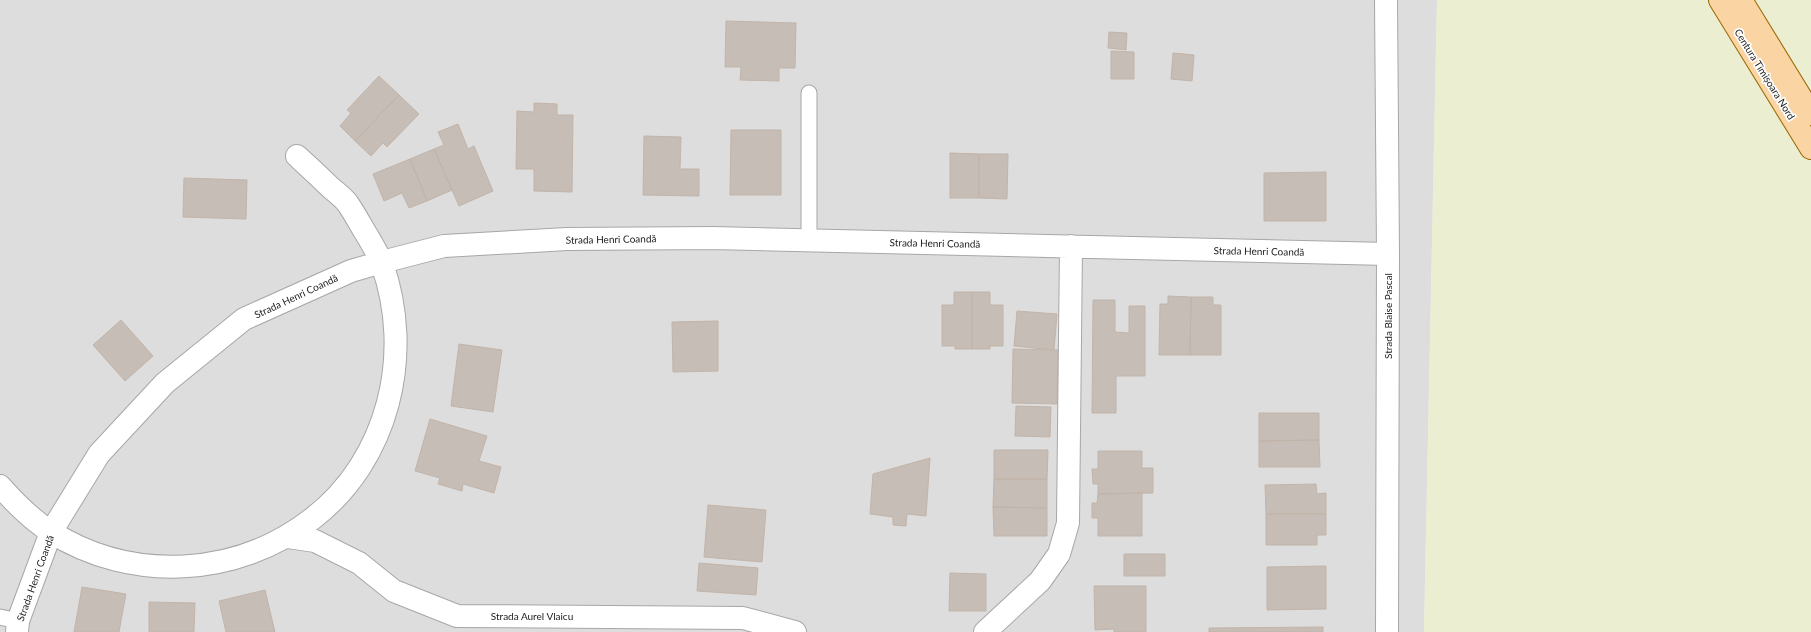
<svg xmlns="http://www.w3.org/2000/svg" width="1811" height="632" font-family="Lato,sans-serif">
<rect width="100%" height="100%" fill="#f0ede7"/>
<path fill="#dedddd" d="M0,0H1437L1424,632H0Z"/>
<path fill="#eceed2" d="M1437,0H1811V632H1424Z"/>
<path fill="#c5bdb6" stroke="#c2b4a9" d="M726,21L796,23L795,68H779V81L740,80L741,67H725Z
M1109,32L1127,33L1126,50L1108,48Z
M1111,51L1134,52V79H1111Z
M1173,53L1194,55L1192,81L1171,79Z
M379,76L399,95L355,141L340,126L351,113L347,110Z
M399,95L419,114L387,147L383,143L371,156L355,141Z
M534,103L557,104V115H573L572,192L534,191V169H516L517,111L534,112Z
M458,124L468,149L474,146L493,191L459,206L434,149L444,145L438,132Z
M731,130H781V195H730Z
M644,136L681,137L680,169H699V196L643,195Z
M434,149L452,190L427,201L410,159Z
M950,153L979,154V198H950Z
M979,154H1008L1007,199L979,198Z
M410,159L427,201L409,208L402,193L384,201L373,174Z
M1326,172V221H1264V173Z
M184,178L247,180L246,219L183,217Z
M954,292H972V349H955V346H942V305H954Z
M972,292H990V305H1003V346H990V349H972Z
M1168,296L1191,297L1190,355H1159L1160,304H1168Z
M1191,297H1213V305H1221V355H1190Z
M1093,300H1115V332L1129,333V306H1145V376H1116V413H1092Z
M1017,311L1057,314L1054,350L1014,346Z
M121,320L153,356L125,381L93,345Z
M718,321V371L673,372L672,322Z
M459,344L502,350L493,412L451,406Z
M1013,349L1058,350L1057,404L1012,403Z
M1016,406L1051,407L1050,437L1015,436Z
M1259,413H1319V440L1259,441Z
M430,419L487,436L479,461L501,467L494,493L463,484L462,491L438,484L440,478L415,471Z
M1319,440L1320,467H1259V441Z
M994,450H1048L1047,479H994Z
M1098,451H1142V468H1153V493L1098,494V484H1093L1092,469H1098Z
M930,458L926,516L907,514L906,526L893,525V517L870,514L873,474Z
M994,479H1047V508L993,507Z
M1316,484L1317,494L1326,493V514H1266L1265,485Z
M1142,493V536H1098V518H1092V503H1097L1098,494Z
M708,505L766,510L762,562L704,557Z
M993,507L1047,508V536H994Z
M1266,514H1326V535H1317V545H1266Z
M1124,554H1165V576H1124Z
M699,563L758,568L756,595L697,591Z
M1326,566V609L1267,610V567Z
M950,573L986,574V611H949Z
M1094,586H1146V632H1114V629L1095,630Z
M82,587L126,594L119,632H74Z
M265,590L275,632H226L219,601Z
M149,602L195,603L194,632H149Z
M1323,627V632H1209V628Z"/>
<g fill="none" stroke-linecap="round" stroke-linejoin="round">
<g stroke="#a7a7a7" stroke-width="17">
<path id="service" d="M809,240V93
M0,617L18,621"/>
</g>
<g stroke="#a7a7a7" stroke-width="24">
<path id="minor" d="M1386,0L1388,254L1387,632
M0,486C15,503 32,520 51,532C132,583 237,577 312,519C389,460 414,354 382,264C379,255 373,246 368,237C361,226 355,214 348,204C344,198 337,193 331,188C320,177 309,167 297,156
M288,537L315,541L359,563L394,591L457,616L743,618L795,632
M17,632L18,621L51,532L99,454L165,383L244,319L351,271L382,262L444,246L567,239L713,238L1388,254
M985,632L1040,581L1059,554L1068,523L1071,246"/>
</g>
<g stroke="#996703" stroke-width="24">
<path id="primary" d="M1720,0L1811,148
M1741,0L1811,114"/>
</g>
<use href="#service" stroke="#fff" stroke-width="15"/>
<use href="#minor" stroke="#fff" stroke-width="22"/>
<use href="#primary" stroke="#fad4a2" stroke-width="22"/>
</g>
<g text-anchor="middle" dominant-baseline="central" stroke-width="3.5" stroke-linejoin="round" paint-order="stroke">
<g font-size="10" fill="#202020" stroke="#fff">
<text transform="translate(1765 74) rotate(58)">Centura Timișoara Nord</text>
<text transform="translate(611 239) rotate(-1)">Strada Henri Coandă</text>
<text transform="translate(935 243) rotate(1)">Strada Henri Coandă</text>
<text transform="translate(1259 251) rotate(1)">Strada Henri Coandă</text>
<text transform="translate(296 296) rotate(-25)">Strada Henri Coandă</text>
<text transform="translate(1388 316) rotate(-90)">Strada Blaise Pascal</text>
<text transform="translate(35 578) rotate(-70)">Strada Henri Coandă</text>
<text x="532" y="616">Strada Aurel Vlaicu</text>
</g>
</g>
</svg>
